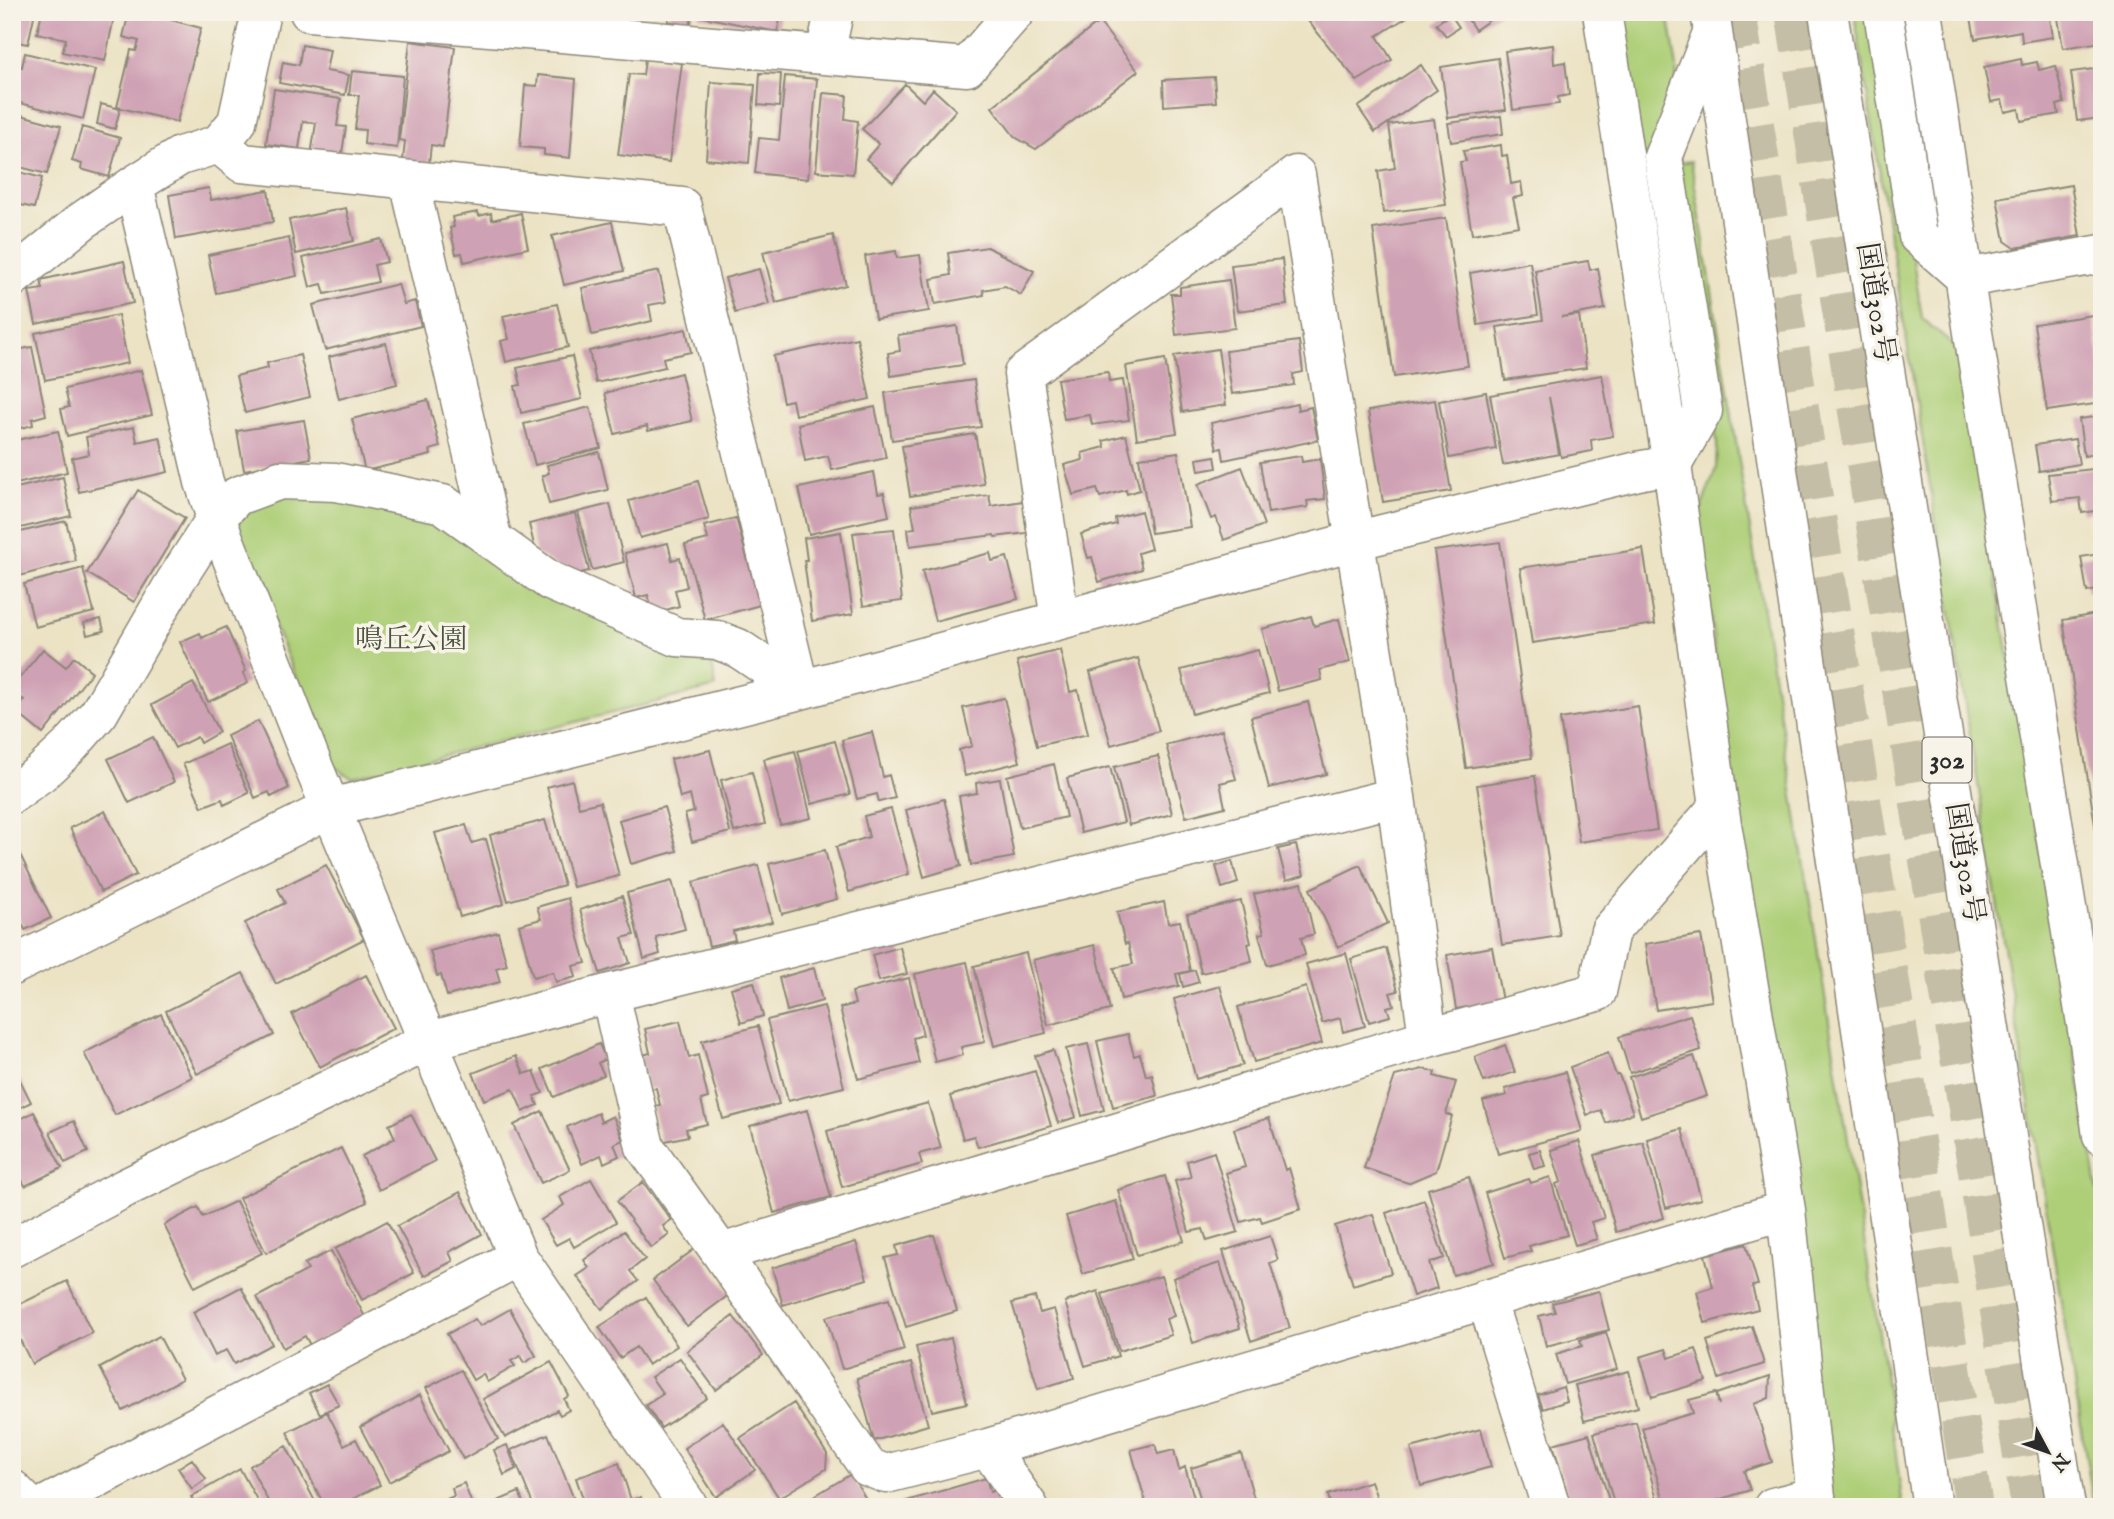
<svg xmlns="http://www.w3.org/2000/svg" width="2114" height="1519" font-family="'IM FELL English','Noto Serif JP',serif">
<rect width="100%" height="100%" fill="#f7f3e8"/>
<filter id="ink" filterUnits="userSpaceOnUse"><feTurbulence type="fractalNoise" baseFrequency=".0143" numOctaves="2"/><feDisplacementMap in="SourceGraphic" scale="14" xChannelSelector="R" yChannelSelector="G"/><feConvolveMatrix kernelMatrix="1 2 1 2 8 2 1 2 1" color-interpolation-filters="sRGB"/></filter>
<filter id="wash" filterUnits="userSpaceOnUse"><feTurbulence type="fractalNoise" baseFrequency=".00686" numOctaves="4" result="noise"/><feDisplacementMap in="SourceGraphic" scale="28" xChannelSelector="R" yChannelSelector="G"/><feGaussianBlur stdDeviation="1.57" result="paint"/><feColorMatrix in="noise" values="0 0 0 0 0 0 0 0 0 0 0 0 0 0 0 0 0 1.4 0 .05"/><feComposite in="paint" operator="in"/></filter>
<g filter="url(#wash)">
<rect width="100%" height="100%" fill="#ece3c5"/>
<path fill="#aecf78" stroke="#6c7d52" stroke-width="2" d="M1616,12H1668L1677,68L1676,80L1692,411L1681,422Z
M1854,12H1875L1922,318L1958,350L2102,1218V1507H2094Z
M1691,161L1883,1358L1903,1507H1831L1733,799L1698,517L1716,468L1717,443L1674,164Z
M280,489L437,512L710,653L716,687L352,778L333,766L232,524L240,503Z"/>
<g id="blocks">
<path fill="#cfa1b4" d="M12,12H35L28,44L12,41Z
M42,12H115L105,61L62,52L66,39L37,33Z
M129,12H140L201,28L177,122L117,107L131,50L136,51L139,41L123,37Z
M670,12H693L690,26L668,21Z
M700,12H782L777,32L699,16Z
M1313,12H1415L1377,36L1392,60L1357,81L1308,21L1315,16Z
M1463,12H1501L1475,30Z
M1970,12H2049L2053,37L2022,42L2021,31L1975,39Z
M2057,12H2102V42L2063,48Z
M1450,14L1459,27L1446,36L1436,24Z
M1099,22L1138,71L1036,149L1015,137L992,107Z
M410,41L455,47L443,147L431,145L429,163L403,160L405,141L399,140Z
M302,45L330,50L326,71L349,75L345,95L279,83L283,62L299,65Z
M1553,45L1554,64L1565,62L1569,95L1558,97L1559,104L1513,110L1505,51Z
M25,53L95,70L83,119L12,101V64L22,67Z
M1498,58L1506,110L1448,118L1441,67Z
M645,59L682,63L669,162L618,155L629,74L643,75Z
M2021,59L2022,65L2037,62L2039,70L2056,66L2064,103L2057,105L2059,114L2021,121L2019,109L2005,112L2002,100L1991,102L1984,67Z
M1421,65L1437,90L1375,132L1358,107Z
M2102,68V118L2077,121L2071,72Z
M352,71L403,76L397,148L364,144L365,130L355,129L359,95H349Z
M760,73L781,74L779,107L758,105Z
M538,75L576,79L570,158L544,155V149L520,147L525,85L537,86Z
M785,76L817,79L808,179L755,173L759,138L779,140Z
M1214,77L1216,102L1164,106L1163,80Z
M711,82L755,85L749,163L706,159Z
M905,84L923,101L933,89L956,110L893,182L866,159L879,144L862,129Z
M274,89L341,99L337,126L346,127L341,160L311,155L316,123L303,121L299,149L266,144Z
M823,93L847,95L845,119L858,121L853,174L816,171Z
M101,104L120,109L115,129L97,124Z
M14,113L61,126L47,174L12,165Z
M1501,116L1503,134L1451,142L1448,123Z
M1434,119L1446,205L1383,213L1378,171L1395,168L1389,125Z
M82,127L120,138L109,177L81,169L82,164L72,161Z
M1501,145L1502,156L1507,155L1511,184L1521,182L1523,196L1513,198L1519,226L1472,234L1460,162L1466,161L1463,151Z
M12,170L42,178L34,208L12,203Z
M2071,185L2080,236L2015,248L2005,241L1997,198Z
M209,188L211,200L268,190L273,222L176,239L169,195Z
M346,208L354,241L296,254L289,220Z
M478,212L479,216L491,213L492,220L521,213L528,248L464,262L462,253L456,254L450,228L454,227L452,217Z
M1446,218L1468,366L1394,377L1373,229Z
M612,222L624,271L564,285L552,236Z
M833,235L846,285L776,303L763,252Z
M289,238L297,276L216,293L208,255Z
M381,239L387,262L374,265L378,282L325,294L322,284L310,287L303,258Z
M987,247L1034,271L1021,295L1005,286L983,290L984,295L935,304L931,279L951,275L948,253Z
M896,251L897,258L920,255L929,311L875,319L865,256Z
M1282,259L1287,305L1237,311L1231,265Z
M124,261L133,303L36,324L29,291L43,289L41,280Z
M1588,261L1590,270L1598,268L1605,309L1561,317L1579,315L1586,368L1505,380L1497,327L1543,320L1535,270Z
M1530,262L1538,315L1478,325L1470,273Z
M759,269L769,304L735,313L725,278Z
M659,271L666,302L649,305L652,321L592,335L582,288Z
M1229,280L1235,328L1176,335L1171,294H1180V287Z
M398,284L404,304L415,301L421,326L325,350L313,305Z
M557,304L568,347L506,362L501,341L509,339L503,316Z
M118,315L128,363L45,380L35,333Z
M2093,315L2102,376V403L2047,411L2034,324Z
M957,326L963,365L891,376L888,353L900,351L898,335Z
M686,329L691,352L663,358L665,367L596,383L589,351Z
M857,338L870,399L795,415L792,400L783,402L773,356Z
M1299,341L1303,372L1293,374L1294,385L1232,394L1226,351Z
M386,343L397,384L339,399L329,357Z
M32,347L46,415L32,419L33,425L14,430L12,351Z
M1218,349L1226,405L1182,412L1174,356Z
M300,355L310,397L245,413L236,376L268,368L267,363Z
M572,356L582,399L521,413L515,386L521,385L517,368Z
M1165,359L1177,433L1137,439L1126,366Z
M141,370L152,415L67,436L61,409L69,407L65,389Z
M1108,372L1109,382L1123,380L1129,420L1092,425L1090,415L1064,419L1057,379Z
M681,373L692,421L648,431L647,426L615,434L605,393Z
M1602,375L1613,436L1591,440L1592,451L1561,457L1549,397L1559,454L1503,465L1490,395Z
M974,380L981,427L892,440L885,393Z
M1486,392L1496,449L1449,458L1439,401Z
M428,400L440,447L430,450L431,455L365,471L352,419Z
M1435,400L1451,491L1383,502L1368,411Z
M1297,404L1298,410L1311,407L1318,440L1224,460L1222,448L1217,449L1211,423Z
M590,407L601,448L535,465L524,424Z
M875,407L886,458L832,470L828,456L805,461L798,424Z
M2102,416V461L2096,462L2095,454L2084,456L2079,419Z
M304,420L311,458L244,470L237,431Z
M134,427L137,442L160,437L168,472L79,492L72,458L89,454L86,437Z
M58,431L67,472L12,485V441Z
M975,434L984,484L910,496L902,446Z
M1126,435L1140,490L1127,494L1126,490L1100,497L1097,489L1073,495L1064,465L1083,460L1082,453L1105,447L1103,441Z
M2075,439L2079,464L2039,471L2035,445Z
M599,452L608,490L549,504L542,476L549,473L547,465Z
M1178,452L1190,527L1151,533L1139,458Z
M1215,456L1217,468L1199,471L1197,459Z
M1301,456L1302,462L1320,459L1325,499L1307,501L1308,507L1268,513L1260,462Z
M1242,467L1264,525L1224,540L1216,517L1211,519L1198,484Z
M2102,468V510L2082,513L2080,498L2052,501L2048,474Z
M874,472L878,494L884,493L889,516L809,534L799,488Z
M63,477L71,516L12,530V489Z
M698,481L709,519L640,538L629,501Z
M138,490L185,518L134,602L87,573Z
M989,495L991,506L1023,501L1027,533L995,537L994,535L910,546L908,529L915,528L911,506Z
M610,504L624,562L592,570L578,512Z
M1141,511L1151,549L1138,553L1142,569L1099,582L1092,557L1088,558L1081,534L1116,524L1115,518Z
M575,513L589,571L572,575L536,553L529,524Z
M736,518L760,605L705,620L685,545L708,539L704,526Z
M66,521L76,561L12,578V534Z
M894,529L902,601L863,606L853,533Z
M841,532L853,614L812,621L804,560H807L804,538Z
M2096,538H2102V589L2087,592L2081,557L2099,554Z
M1500,542L1532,758L1466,768L1434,551Z
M668,543L672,560L680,558L687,587L675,590L679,606L653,614L648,595L636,598L625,553Z
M1643,549L1655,624L1532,643L1520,568Z
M990,553L992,561L1007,557L1018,599L935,621L922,571Z
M83,568L94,612L35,627L24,584Z
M2102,613V857H2100L2063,620Z
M1311,616L1314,626L1339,619L1350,662L1320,670L1322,680L1278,691L1262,629Z
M101,619L104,631L87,635L84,623Z
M226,627L246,671L243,673L248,683L208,702L180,642L200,633L202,638Z
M43,649L66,667L74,657L92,672L43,734L15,711L24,700L12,691V687Z
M1060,650L1070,692L1078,690L1088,734L1037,746L1017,661Z
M1258,650L1269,693L1192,714L1181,670Z
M1138,658L1159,731L1111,745L1090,672Z
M193,683L219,732L200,743L197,737L175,748L152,705Z
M1004,698L1020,762L965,776L959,750L972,746L963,708Z
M1308,702L1326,774L1269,788L1251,717Z
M1638,706L1657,830L1579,842L1560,719Z
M258,721L289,788L271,797L269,792L255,798L227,736Z
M1222,730L1236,779L1220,783L1225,807L1186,817L1166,745Z
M872,732L883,777L889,775L895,798L879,802L877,794L857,799L842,740Z
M153,737L174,782L129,803L108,759Z
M835,741L850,794L812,804L798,751Z
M227,744L249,793L224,805L222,799L202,807L183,764Z
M710,750L730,832L692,842L685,814L694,812L690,795L680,798L671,759Z
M795,751L811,818L780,825L764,759Z
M1158,756L1172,814L1129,825L1114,767Z
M1054,764L1066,817L1020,828L1007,776Z
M1110,767L1124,822L1081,833L1067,778Z
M752,772L765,824L734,832L721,780Z
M1535,776L1560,936L1502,945L1477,785Z
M1000,779L1014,857L971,865L959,796L977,793L976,783Z
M572,780L579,807L600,802L619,876L573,887L547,787Z
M944,799L961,866L924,877L906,810Z
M664,807L677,851L631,864L619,820Z
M891,809L909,874L849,892L836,847L869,837L864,816Z
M105,811L136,875L101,892L70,828Z
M545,820L564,885L508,901L490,835Z
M466,825L472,843L486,839L504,904L460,917L435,833Z
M12,838L51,918L25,930L12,904Z
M1296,845L1304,875L1286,880L1278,849Z
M825,850L837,899L782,914L769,864Z
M1232,861L1238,883L1222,888L1216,866Z
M326,865L364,939L276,984L245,923L285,903L278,889Z
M758,865L772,922L733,931L735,940L709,946L693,882Z
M1360,865L1388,923L1338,947L1310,889Z
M672,881L685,929L656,937L660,954L644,959L627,893Z
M1302,883L1314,934L1301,938L1305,955L1267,965L1259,934L1264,933L1254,894Z
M622,896L634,935L622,938L630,963L600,973L580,910Z
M568,898L586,963L573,966L576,977L556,982L553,972L533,977L519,925L541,919L537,907Z
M1241,901L1251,943L1248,944L1252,961L1201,973L1187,914Z
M1164,902L1168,923L1180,921L1190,971L1176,974L1179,986L1121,999L1114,968L1133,964L1128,943L1125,944L1117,912Z
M498,932L507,965L496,968L500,982L447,996L441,975L437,976L430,951Z
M1701,935L1712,1001L1656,1010L1645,944Z
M1095,945L1110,1010L1048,1025L1033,960Z
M900,947L907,974L879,981L872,955Z
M1492,947L1502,1001L1456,1009L1447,955Z
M1386,948L1398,991L1390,993L1394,1005L1387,1007L1390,1016L1369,1022L1351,959Z
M1026,953L1046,1033L994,1046L974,966Z
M1346,953L1365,1026L1343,1032L1340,1018L1322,1023L1306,964Z
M967,962L985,1042L961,1047L963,1055L935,1062L915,974Z
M814,968L822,1001L787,1011L779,978Z
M1195,970L1199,982L1183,987L1180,974Z
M243,973L274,1035L197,1074L166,1011Z
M366,975L394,1028L320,1067L292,1014Z
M909,978L923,1035L913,1038L919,1063L858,1079L840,1008L855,1004L852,992Z
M754,982L763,1016L741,1023L731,988Z
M1220,986L1243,1065L1196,1079L1174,999Z
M1306,987L1322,1043L1254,1062L1238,1007Z
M824,1006L844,1087L788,1101L767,1020Z
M161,1014L192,1077L115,1115L84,1053Z
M1690,1015L1701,1050L1630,1073L1619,1037Z
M680,1021L689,1058L698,1055L708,1098L701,1100L707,1124L686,1129L688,1136L661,1142L652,1107L660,1105L656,1088L648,1089L639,1056L650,1053L645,1029Z
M758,1026L779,1104L723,1119L702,1041Z
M1128,1034L1134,1056L1140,1054L1146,1076L1152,1074L1157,1096L1113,1107L1097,1041Z
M599,1044L606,1059L598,1063L604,1075L554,1097L542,1069Z
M1088,1044L1104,1110L1082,1116L1066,1049Z
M1505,1045L1515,1072L1484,1082L1475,1057Z
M1053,1050L1076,1117L1058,1123L1035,1056Z
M1608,1053L1616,1075H1619L1633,1113L1606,1123L1601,1110L1587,1115L1570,1067Z
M516,1056L524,1074L534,1071L543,1093L534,1096L538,1105L523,1112L513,1089L484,1100L473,1073Z
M1694,1056L1707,1096L1641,1117L1629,1077Z
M12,1064L31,1102L12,1112Z
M1423,1069L1435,1072L1434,1076L1456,1082L1446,1114L1452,1116L1436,1171L1408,1183L1364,1168L1395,1076Z
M1035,1071L1051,1126L978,1147L974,1136L963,1139L950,1096Z
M1565,1072L1582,1131L1498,1154L1483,1101L1507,1095L1505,1089Z
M928,1103L941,1148L919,1154L922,1164L842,1187L827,1131Z
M807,1110L831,1197L774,1213L750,1126Z
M542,1111L570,1170L541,1183L514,1125Z
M34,1112L62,1168L25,1186L12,1159V1123Z
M598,1113L601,1122L613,1116L623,1140L614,1144L619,1156L604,1163L601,1155L582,1164L567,1127Z
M411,1114L435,1161L379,1190L362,1156L395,1138L389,1125Z
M1269,1118L1285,1170L1289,1168L1301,1209L1262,1222L1260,1217L1241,1222L1226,1173L1245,1167L1234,1129Z
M74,1121L88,1152L65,1163L50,1132Z
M1682,1129L1701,1199L1666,1208L1647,1139Z
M1579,1141L1604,1218L1591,1222L1597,1239L1575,1245L1556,1184L1561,1182L1551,1150Z
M1643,1142L1664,1218L1616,1232L1595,1155Z
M341,1148L367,1202L266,1253L239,1198Z
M1540,1150L1545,1166L1534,1169L1529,1153Z
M1214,1152L1238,1232L1207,1241L1203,1229L1189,1232L1175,1181L1191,1177L1187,1161Z
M1165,1176L1184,1241L1137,1255L1118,1190Z
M1469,1177L1494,1263L1453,1275L1428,1189Z
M1550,1177L1567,1235L1529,1246L1531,1251L1505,1258L1485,1193L1529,1179L1531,1183Z
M591,1179L616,1222L574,1247L569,1238L556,1245L541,1220L564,1205L560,1197Z
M643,1182L671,1220L663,1226L669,1235L651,1248L617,1201Z
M460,1192L482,1234L449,1252L453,1261L424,1276L397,1226Z
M1424,1200L1444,1258L1429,1263L1437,1288L1413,1296L1386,1213Z
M236,1201L262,1253L195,1287L164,1225L198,1207L203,1217Z
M1116,1201L1133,1259L1083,1274L1066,1216Z
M1373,1214L1391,1273L1353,1285L1335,1226Z
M387,1221L414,1273L362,1300L335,1249Z
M624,1231L645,1259L630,1271L638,1281L602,1309L577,1276L589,1268L584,1260Z
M934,1235L957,1311L906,1327L885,1258L898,1255L896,1246Z
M1270,1236L1278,1260L1270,1263L1290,1328L1251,1341L1223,1251Z
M856,1242L867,1279L783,1305L772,1268Z
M1746,1244L1758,1285L1752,1286L1758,1309L1705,1323L1697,1292L1713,1287L1705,1255Z
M696,1248L730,1294L687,1326L653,1280Z
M331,1251L365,1317L310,1345L305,1336L283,1348L257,1297L308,1270L304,1264Z
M1220,1263L1240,1328L1193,1343L1173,1278Z
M1161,1276L1174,1316L1166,1319L1171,1335L1119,1351L1102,1294Z
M67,1281L92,1333L32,1364L12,1324V1308Z
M241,1287L272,1344L234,1364L226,1350L215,1356L193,1312Z
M1098,1291L1118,1356L1085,1366L1065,1302Z
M1599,1291L1609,1330L1546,1346L1539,1316L1555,1312L1552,1303Z
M646,1297L677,1346L648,1365L636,1347L620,1358L599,1327Z
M1035,1297L1040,1313L1054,1309L1074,1378L1038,1389L1012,1303Z
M889,1299L904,1350L842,1369L826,1317Z
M510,1309L536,1356L524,1363L520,1356L511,1361L515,1366L487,1382L483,1374L473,1380L447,1334L475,1319L480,1326Z
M733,1316L763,1355L716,1390L687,1351Z
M1752,1326L1764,1364L1719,1379L1707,1341Z
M1606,1332L1617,1369L1565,1384L1556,1354L1582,1346L1580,1340Z
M159,1336L182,1379L123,1411L100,1368Z
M951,1338L967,1403L932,1411L916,1347Z
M1666,1349L1669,1358L1696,1349L1706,1381L1652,1397L1640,1357Z
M680,1358L707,1398L661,1428L646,1405L663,1394L651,1377Z
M551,1362L569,1396L564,1399L569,1410L560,1415L557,1410L505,1438L483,1399Z
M911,1363L928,1425L874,1441L857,1378Z
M461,1370L498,1439L463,1459L426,1388Z
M1629,1371L1638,1407L1584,1421L1575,1385Z
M1770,1376L1769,1398L1754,1404L1772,1462L1744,1471L1750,1490L1696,1507H1666L1642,1428L1693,1413L1689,1400L1716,1393L1719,1405L1717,1394Z
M327,1384L339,1405L320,1414L309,1393Z
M1563,1387L1567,1401L1543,1409L1538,1395Z
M420,1395L449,1451L389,1482L360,1427Z
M794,1403L827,1454L826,1469L779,1498L740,1438Z
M327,1412L344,1445L356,1439L380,1485L337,1507H325L287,1432Z
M723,1422L755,1470L716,1497L684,1448Z
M1636,1422L1659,1507H1615L1594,1433Z
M1481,1429L1491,1467L1421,1486L1411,1448Z
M548,1434L577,1507H534L511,1450Z
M1589,1434L1611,1507H1571L1553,1444Z
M1155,1444L1158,1454L1174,1450L1179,1470L1185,1467L1196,1504L1189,1507H1147L1131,1450Z
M507,1445L516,1469L504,1475L494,1450Z
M286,1446L318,1507H271L250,1466Z
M1241,1453L1256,1505L1203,1507L1191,1468Z
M192,1459L206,1479L192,1489L178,1468Z
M619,1463L631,1500L641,1497L644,1507H586L576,1478Z
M240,1469L261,1507H196L191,1497Z
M851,1474L871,1507H796Z
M986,1478L990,1492L1003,1488L1008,1507H901L900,1503Z
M1371,1481L1380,1507H1331L1328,1495Z
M464,1483L473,1507H439L437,1503L454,1496L452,1488Z
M519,1492L525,1507H484Z"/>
</g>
</g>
<g filter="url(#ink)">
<use href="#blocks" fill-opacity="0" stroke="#8c8778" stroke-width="2"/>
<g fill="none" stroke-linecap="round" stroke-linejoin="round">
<path stroke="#c5bea6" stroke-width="38" stroke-dasharray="38 19" stroke-linecap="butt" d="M1737,12L1974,1507
M1794,12L2030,1507"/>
<g stroke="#8c8778" stroke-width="41">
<path id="street" d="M309,12L967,67L1015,12
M1602,12L1672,465L1719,806L1786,1210L1817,1507
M1883,12L1918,236L1966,278
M1923,12L1977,358L2089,1042L2102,1136
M825,55L834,12
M219,144L242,163L682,207L800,690
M409,181L493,541
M134,185L204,482L216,518L314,768L518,1257L689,1507
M12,278L82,221L134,185L180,156L219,144L237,122L261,12
M1966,278L2102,254
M1060,620L1023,374L1296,175L1396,797L1428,1038
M12,794L41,773L70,746L99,713L173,585L216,518L237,496L280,480L336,482L443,504L550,581L677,637L717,640L738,648L800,690
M12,966L331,808L800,690L1354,541L1642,470L1672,465
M610,993L645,1147L721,1253L868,1467L886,1474L988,1448L1786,1210
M12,1248L125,1188L429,1041L610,993L1396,797
M721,1253L1428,1038L1597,992L1610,931L1719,806
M1486,1298L1551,1507
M988,1448L1029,1507
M12,1489L30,1507
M42,1507L518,1257
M1773,1507L1816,1496"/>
</g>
<g stroke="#8c8778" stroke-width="41">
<path id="highway" d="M1710,12L1932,1507
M1828,12L2066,1507
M1672,465L1703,411L1663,157L1712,33"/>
</g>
<use href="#street" stroke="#fff" stroke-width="38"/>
<use href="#highway" stroke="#fff" stroke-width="38"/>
</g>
</g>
<g text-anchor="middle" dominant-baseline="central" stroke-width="7" stroke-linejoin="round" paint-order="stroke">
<rect fill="#f7f3e8" stroke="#686764" stroke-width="2" x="1922.5" y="737.5" width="49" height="45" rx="5"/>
<g font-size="26" font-weight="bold" fill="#2b2b2b">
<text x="1947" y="760">302</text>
</g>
<g font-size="28" fill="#2b2b2b" stroke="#f7f3e8">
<text transform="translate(1875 303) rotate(81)">国道302号</text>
<text transform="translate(1964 863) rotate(81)">国道302号</text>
</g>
<g font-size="28" fill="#4c543e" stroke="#f7f3e8">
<text x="411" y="640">鳴丘公園</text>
</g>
</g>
<rect width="2114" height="1519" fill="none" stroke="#f7f3e8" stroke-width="42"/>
<g transform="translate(2048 1452) rotate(131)" stroke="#f7f3e8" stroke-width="5" paint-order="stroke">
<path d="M0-5L12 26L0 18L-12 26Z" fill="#2b2b2b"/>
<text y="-10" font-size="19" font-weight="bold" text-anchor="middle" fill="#2b2b2b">N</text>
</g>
</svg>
